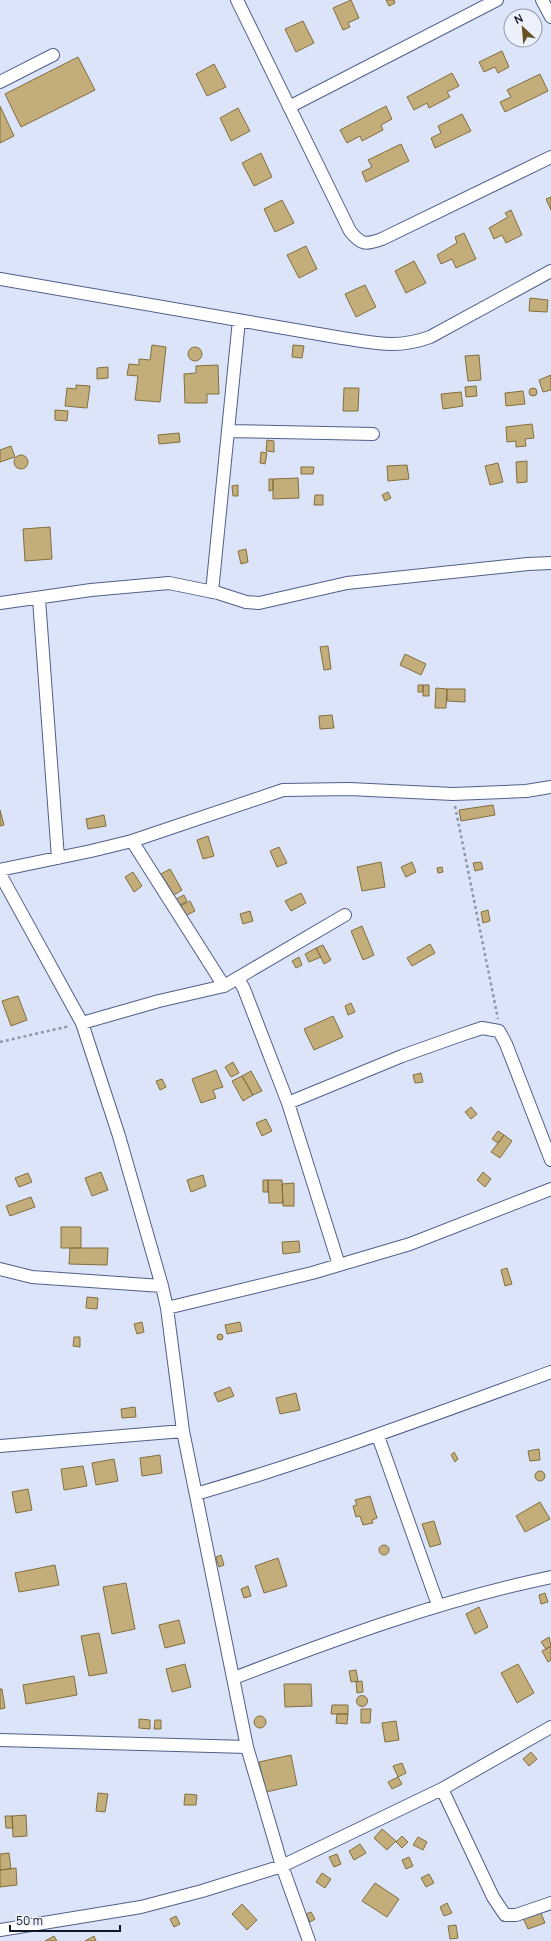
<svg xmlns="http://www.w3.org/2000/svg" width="551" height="1941" font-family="Manrope,sans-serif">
<rect width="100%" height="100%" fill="#dbe4f8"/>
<path fill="#c3ae7b" stroke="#836e3d" d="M351,0L359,18L348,23L350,27L343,30L333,8Z
M386,0H394L395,3L389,6Z
M303,21L314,43L296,52L285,29Z
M502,51L509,67L498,73L495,67L484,72L479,62Z
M78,57L95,90L21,127L5,94Z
M214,64L226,87L207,96L196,74Z
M452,73L459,86L447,92L450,97L429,108L427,103L414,110L407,97Z
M540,74L548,91L505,112L500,102L511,97L507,90Z
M0,106L14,136L0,143Z
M386,106L392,119L381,125L383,130L362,141L360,136L347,143L340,130Z
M238,108L250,131L231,141L220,118Z
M462,114L471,131L435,148L431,138L441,133L438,126Z
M401,144L409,161L366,182L362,172L372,167L368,160Z
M261,153L272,177L254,186L242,163Z
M551,197V210L546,199Z
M282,200L294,223L275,232L264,209Z
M511,210L522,235L506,243L502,235L494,239L489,228L508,217L505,213Z
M464,233L476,259L456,268L452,259L441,264L437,255L457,243L455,237Z
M306,246L317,269L299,278L287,255Z
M414,261L426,283L406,293L395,271Z
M365,285L376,307L356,317L345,294Z
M530,298L548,300L547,312L529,311Z
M152,345L166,347L160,402L135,400L138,376L127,375L129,364L139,365V359L150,360Z
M293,345L304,346L302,358L292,357Z
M188 354a7 7 0 1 1 14 0a7 7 0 1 1-14 0Z
M479,355L481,380L468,381L465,356Z
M218,365L219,394H207V403H185L184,374L196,373V366Z
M108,367V378L97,379V368Z
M551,375V390L543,392L539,380Z
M76,385L90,386L87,408L65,406L67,388L76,389Z
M476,386L477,396L466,397L465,387Z
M529 392a4 4 0 1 1 8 0a4 4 0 1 1-8 0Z
M344,388H359L358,411H343Z
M523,391L525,404L506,406L505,393Z
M461,392L463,406L443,409L441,394Z
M55,410L68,411L67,421L55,420Z
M532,424L534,438L525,439L526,446L516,447V441L507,442L506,427Z
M179,433L180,442L159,444L158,435Z
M267,440L274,441V452L266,451Z
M11,446L15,457L0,462V450Z
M261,452L267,453L265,464L260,463Z
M14 462a7 7 0 1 1 14 0a7 7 0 1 1-14 0Z
M527,461V482L517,483L516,462Z
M498,463L503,482L490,485L485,466Z
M407,465L409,479L388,481L387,466Z
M301,467H314L313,474H301Z
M298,478L299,498L273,499V479Z
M269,479H273V490L269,491Z
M238,485V496H233L232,486Z
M388,492L391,498L385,501L382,495Z
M315,495H323V505H314Z
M50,527L52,559L25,561L23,529Z
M246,549L248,562L241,564L238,551Z
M328,646L331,669L324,670L320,647Z
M405,654L426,664L421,675L400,665Z
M418,685H423V692H418Z
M423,685H429V696H423Z
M436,688L447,689L446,708H435Z
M447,689H465V702L447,701Z
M332,715L334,728L320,729L319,716Z
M493,805L495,815L461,821L459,810Z
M0,810L4,825L0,826Z
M104,815L106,826L88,829L86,819Z
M208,836L214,856L203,859L197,840Z
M279,847L287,863L277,867L270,851Z
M381,862L385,887L362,891L357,867Z
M412,862L416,872L406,877L401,867Z
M481,862L483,869L475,871L473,863Z
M442,867L443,872L438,873L437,868Z
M170,869L182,890L174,895L161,874Z
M133,872L142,886L134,892L125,877Z
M301,893L306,903L291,911L285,901Z
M184,895L187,901L180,905L176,899Z
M190,901L195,911L185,916L180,906Z
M488,910L490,921L483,923L481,912Z
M250,911L253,921L243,924L240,914Z
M362,926L374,955L363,960L351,931Z
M430,944L435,953L412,966L407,958Z
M323,945L331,960L324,964L316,948Z
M316,948L321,957L309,962L305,954Z
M299,957L302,965L296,968L292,961Z
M18,996L27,1020L11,1026L2,1001Z
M351,1003L355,1012L348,1015L345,1006Z
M333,1016L343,1037L314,1050L304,1029Z
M233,1062L239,1073L231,1077L225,1067Z
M216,1070L223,1087L213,1090L216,1098L201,1103L192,1079Z
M251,1071L262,1091L253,1095L242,1076Z
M421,1073L423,1082L415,1083L413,1075Z
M242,1076L253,1095L243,1101L232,1081Z
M162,1079L166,1087L160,1090L156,1081Z
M471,1107L477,1114L471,1119L465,1112Z
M266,1119L272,1131L262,1136L256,1123Z
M498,1131L504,1135L498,1143L492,1139Z
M504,1135L512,1141L500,1158L491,1152Z
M101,1172L108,1190L92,1196L85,1178Z
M483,1172L491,1179L485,1187L477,1180Z
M28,1173L32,1182L19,1187L15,1178Z
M203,1175L206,1186L191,1192L187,1180Z
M263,1180H268V1192H263Z
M268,1180H282L283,1203H269Z
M294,1183V1206H283L282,1184Z
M31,1197L35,1207L10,1216L6,1206Z
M61,1227H81V1248H61Z
M299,1241L300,1252L283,1254L282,1242Z
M70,1248H108L107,1265L69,1264Z
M507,1268L512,1284L505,1286L501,1270Z
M87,1297L98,1298L97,1309L86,1308Z
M142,1322L144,1332L137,1334L134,1324Z
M240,1322L242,1331L227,1334L225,1325Z
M217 1337a3 3 0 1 1 6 0a3 3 0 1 1-6 0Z
M74,1337H80V1347L73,1346Z
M230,1387L234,1396L218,1402L214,1393Z
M296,1393L300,1410L280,1414L276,1398Z
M135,1407L136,1417L122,1418L121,1409Z
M539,1449L540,1460L530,1461L528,1451Z
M454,1452L458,1459L455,1462L451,1455Z
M160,1455L162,1473L142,1476L140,1458Z
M114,1459L118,1481L96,1485L92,1463Z
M83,1466L87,1486L64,1490L61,1469Z
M535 1476a5 5 0 1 1 10 0a5 5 0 1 1-10 0Z
M28,1489L32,1510L16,1513L12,1492Z
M370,1496L377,1518L372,1520L373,1523L363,1525L360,1516L356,1517L353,1506L357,1505L355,1500Z
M540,1502L550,1519L525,1532L516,1516Z
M434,1521L441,1544L430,1547L422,1524Z
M379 1550a5 5 0 1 1 10 0a5 5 0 1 1-10 0Z
M221,1555L224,1565L219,1567L216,1557Z
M278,1558L287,1586L264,1593L255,1566Z
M55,1565L59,1585L19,1592L15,1573Z
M126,1583L135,1629L112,1634L103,1587Z
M248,1586L251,1596L244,1598L241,1589Z
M545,1593L548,1602L541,1604L539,1595Z
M479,1607L488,1627L475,1634L466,1614Z
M179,1620L185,1643L165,1648L159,1625Z
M99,1633L107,1673L89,1676L81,1636Z
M549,1637L551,1646L546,1649L541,1642Z
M551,1646V1660L548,1662L542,1651Z
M185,1664L191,1687L172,1692L166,1669Z
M518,1664L534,1693L517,1703L501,1673Z
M356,1670L358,1681L351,1682L349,1671Z
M74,1676L77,1695L26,1704L23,1685Z
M362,1681L363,1692L357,1693L356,1682Z
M284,1684H311L312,1706L285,1707Z
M0,1689H2L5,1708L0,1709Z
M356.5 1701a5.5 5.5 0 1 1 11 0a5.5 5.5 0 1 1-11 0Z
M332,1705H348V1714H331Z
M361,1709H371L370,1723H361Z
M337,1714H348L347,1724L336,1723Z
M254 1722a6 6 0 1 1 12 0a6 6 0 1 1-12 0Z
M139,1719L150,1720V1729L139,1728Z
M155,1720H161V1729H154Z
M396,1721L399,1740L385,1742L382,1723Z
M531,1752L537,1759L529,1766L523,1759Z
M291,1755L297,1785L266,1792L259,1762Z
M402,1763L406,1773L398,1777L393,1766Z
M398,1777L402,1784L392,1789L388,1782Z
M98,1793L108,1794L105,1812L96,1811Z
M185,1794L197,1795L196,1805H184Z
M26,1815L27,1836L13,1837L12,1816Z
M5,1816H12L13,1828H6Z
M382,1829L396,1841L387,1850L374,1838Z
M402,1836L408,1842L402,1848L396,1842Z
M418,1837L427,1842L423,1850L413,1845Z
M360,1844L366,1853L354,1860L349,1851Z
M9,1853L11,1869L0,1870V1854Z
M337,1854L341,1864L334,1867L329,1857Z
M409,1857L413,1866L406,1869L402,1860Z
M16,1868L17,1885L0,1887V1870Z
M322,1873L331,1879L325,1888L316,1882Z
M429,1874L434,1883L426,1887L421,1878Z
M375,1883L399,1899L387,1917L362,1901Z
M447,1903L452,1913L444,1916L440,1907Z
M242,1904L257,1920L247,1930L232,1914Z
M540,1911L545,1923L528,1929L523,1918Z
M311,1912L315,1919L310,1922L306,1914Z
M176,1916L180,1924L174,1927L170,1919Z
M456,1925L458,1938L450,1939L448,1926Z
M54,1936L57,1941H45Z
M94,1936L96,1941H85Z"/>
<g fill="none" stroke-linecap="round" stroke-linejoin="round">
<g stroke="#50608b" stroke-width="14">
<path id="minor" d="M237,0L350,231C361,245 366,245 382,239L551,157
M542,0L551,17
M0,82L53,55
M289,107L497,0
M0,279L342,338C376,343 397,349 430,337L551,271
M228,431L373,434
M212,592L239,320
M39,599L58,858
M0,603L91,590L169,583L218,593L246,602L259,603L347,583L528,564L551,563
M132,841L224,986
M0,870L91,851L132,841L283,790L349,789L453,794L526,791L551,787
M0,874L82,1023L119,1136L162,1286L167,1308L183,1431L247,1747L282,1866L309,1941
M238,978L244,989L288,1103L402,1056L461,1035L482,1028L499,1031L506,1044L551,1160
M82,1023L159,1001L224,986L345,915
M288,1103L339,1265
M0,1269L32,1277L162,1286
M167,1308L312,1273L410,1244L551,1189
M378,1436L438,1605
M0,1446L183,1431
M196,1494C316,1459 433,1415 551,1372
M234,1678C338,1638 442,1600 551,1577
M0,1740L247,1747
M442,1789L493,1897L505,1915H516L551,1903
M0,1930L141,1907L202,1891L282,1866L442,1789L551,1727"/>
</g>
<path stroke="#8f97aa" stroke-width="2.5" stroke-dasharray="3 3" stroke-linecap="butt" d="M455,806L498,1019
M0,1042L70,1026"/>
<use href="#minor" stroke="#fff" stroke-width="12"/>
</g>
<g transform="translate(523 28) rotate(334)"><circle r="19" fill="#edf1fb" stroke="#9499a6"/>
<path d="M0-3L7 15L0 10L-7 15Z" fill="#675321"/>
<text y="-6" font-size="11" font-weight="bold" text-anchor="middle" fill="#0f1627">N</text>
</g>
<path d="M10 1925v6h110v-6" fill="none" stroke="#0f1627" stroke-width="2"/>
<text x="16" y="1925" font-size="12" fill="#0f1627" stroke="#edf1fb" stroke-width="3" paint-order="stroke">50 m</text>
</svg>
